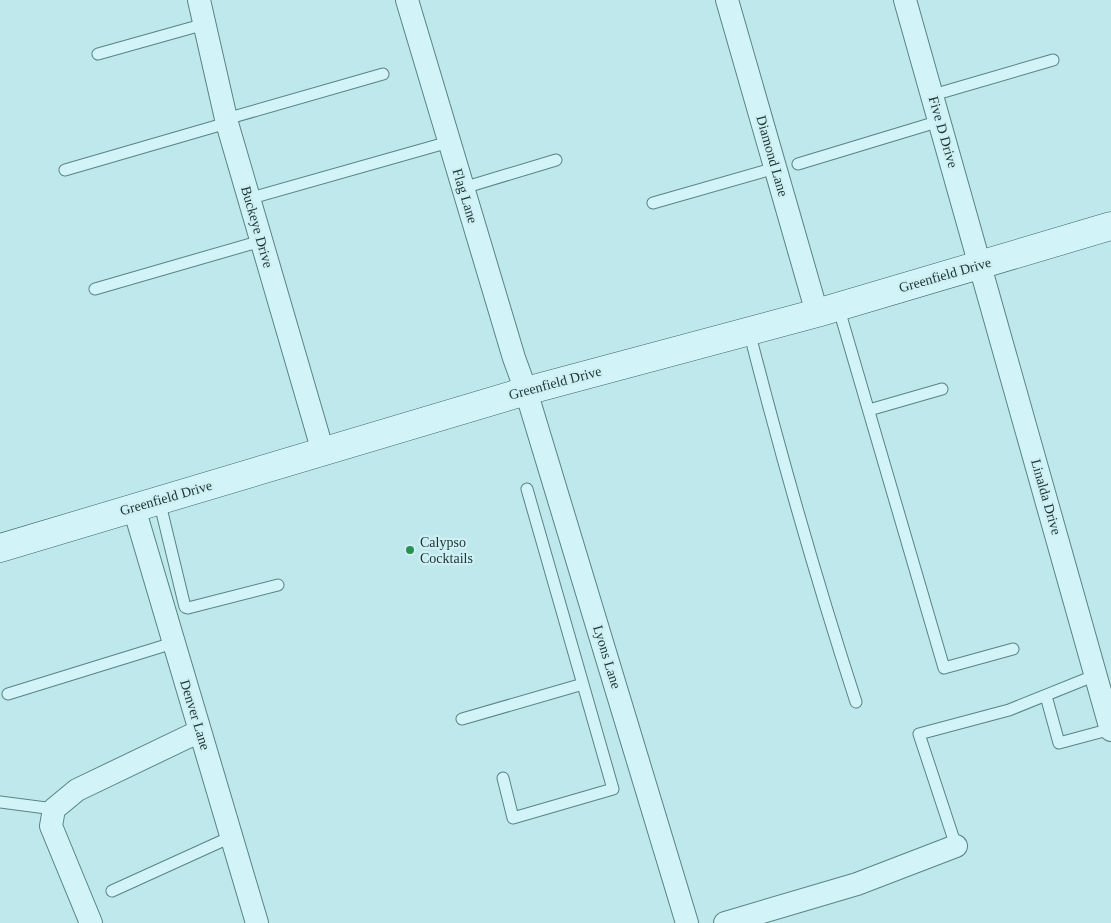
<svg xmlns="http://www.w3.org/2000/svg" width="1111" height="923" font-family="Georgia,serif">
<rect width="100%" height="100%" fill="#bfe8ec"/>
<g fill="none" stroke-linecap="round" stroke-linejoin="round">
<g stroke="#588481" stroke-width="13">
<path id="service" d="M98,54L205,24
M933,95L1053,60
M226,119L383,74
M798,164L940,121
M65,170L227,123
M463,188L556,160
M248,199L449,142
M653,203L775,168
M95,289L261,241
M838,306L944,668L1013,649
M749,331C781,456 816,579 856,702
M869,410L942,389
M159,500L185,607L188,608L278,585
M8,694L173,643
M1046,696L1059,743L1111,729
M462,719L583,684
M503,778L513,818L613,789L527,489
M0,802L54,809
M956,846L919,734L1009,710L1096,675
M112,891L233,836"/>
</g>
<g stroke="#588481" stroke-width="24">
<path id="minor" d="M199,0L227,123L323,452
M407,0L514,358L526,391L687,923
M727,0L817,313
M905,0L1111,730
M134,508L257,923
M91,923L51,826L54,809L77,790L200,731
M725,923L857,884L956,846"/>
</g>
<g stroke="#3b6662" stroke-width="29">
<path id="secondary" d="M0,548L526,391L817,313L1111,226"/>
</g>
<use href="#service" stroke="#d2f4f8" stroke-width="11"/>
<use href="#minor" stroke="#d2f4f8" stroke-width="22"/>
<use href="#secondary" stroke="#d2f4f8" stroke-width="28"/>
</g>
<circle fill="#2a9153" stroke="#cef0f4" stroke-width="2" cx="410" cy="550" r="5"/>
<g text-anchor="middle" dominant-baseline="central" stroke-width="4.5" stroke-linejoin="round" paint-order="stroke">
<g font-size="14" fill="#1c3431" stroke="#cef0f4">
<text transform="translate(943 132) rotate(74)">Five D Drive</text>
<text transform="translate(772 156) rotate(74)">Diamond Lane</text>
<text transform="translate(465 196) rotate(73)">Flag Lane</text>
<text transform="translate(257 227) rotate(74)">Buckeye Drive</text>
<text transform="translate(945 275) rotate(-16)">Greenfield Drive</text>
<text transform="translate(555 383) rotate(-15)">Greenfield Drive</text>
<text transform="translate(1046 497) rotate(74)">Linalda Drive</text>
<text transform="translate(166 498) rotate(-16)">Greenfield Drive</text>
<text transform="translate(607 657) rotate(73)">Lyons Lane</text>
<text transform="translate(195 715) rotate(73)">Denver Lane</text>
</g>
<g font-size="14" fill="#1c3431" stroke="#cef0f4" text-anchor="start">
<text x="420" y="542">Calypso<tspan x="420" dy="16">Cocktails</tspan></text>
</g>
</g>
</svg>
